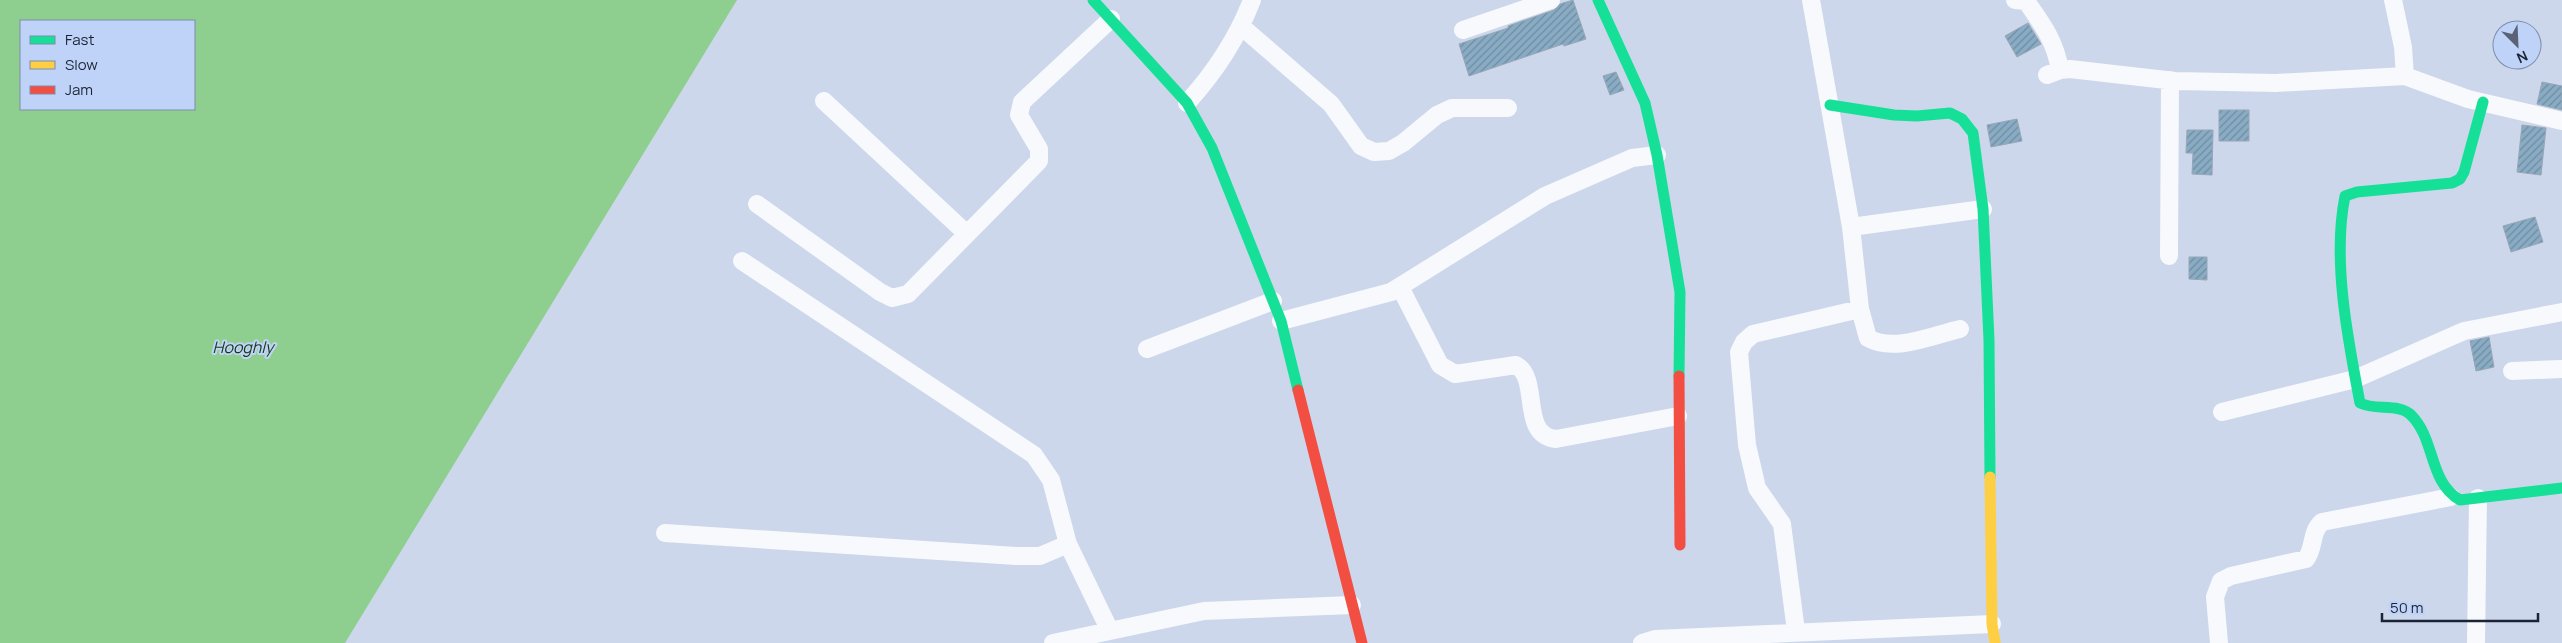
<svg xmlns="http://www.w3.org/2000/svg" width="2562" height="643" font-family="Manrope,sans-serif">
<defs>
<pattern id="building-hatch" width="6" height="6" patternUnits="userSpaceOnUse" patternTransform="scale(1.25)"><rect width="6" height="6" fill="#89acc4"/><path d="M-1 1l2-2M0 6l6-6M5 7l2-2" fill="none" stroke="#6f8ca0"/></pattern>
</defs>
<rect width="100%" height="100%" fill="#ccd7eb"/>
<path fill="#8ecf90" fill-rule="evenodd" d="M0,0H737L345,643H0ZM21,21H194V109H21Z"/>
<path fill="url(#building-hatch)" stroke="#98a6b5" d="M1573,0L1586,39L1564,46L1563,44L1469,76L1459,44L1508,28V26L1554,10L1560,4Z
M2028,23L2041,44L2017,57L2005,36Z
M1616,72L1624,90L1610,95L1603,76Z
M2542,82L2562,86V110L2537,104Z
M2219,110H2249V141H2219Z
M2017,119L2022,141L1991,147L1987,125Z
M2522,125L2546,128L2541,175L2517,172Z
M2187,130H2213L2212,175L2192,174L2193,153H2186Z
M2535,217L2543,242L2511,252L2503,226Z
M2189,257H2207V280L2189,279Z
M2489,337L2494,367L2476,371L2470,341Z"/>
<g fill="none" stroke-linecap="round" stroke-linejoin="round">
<path stroke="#f7f9fc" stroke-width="18" d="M1811,0L1851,227L1860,309L1868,338C1894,353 1933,335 1960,329
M2015,0L2026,1C2043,25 2055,41 2060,70
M2393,0L2403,47L2405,76
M1242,27L1331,104L1361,146L1374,152L1389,151L1403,143L1437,115L1452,108H1508
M1463,30L1551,0
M2047,75L2060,70L2070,69L2175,81L2276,83L2405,76L2468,99L2562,121
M824,101L967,234
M1187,103C1215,72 1237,39 1252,0
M757,204L880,292L892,298L908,294L1039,161V149L1019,115L1022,102L1111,19
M1851,227L1983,209
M2169,256L2170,80
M742,261L1034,455L1051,480L1068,544L1110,631
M1400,287L1440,365L1455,374L1516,365C1541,379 1519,435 1556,439L1678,416
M1281,321L1391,292L1545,196L1632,158L1657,155
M1147,349L1273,301
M2512,371L2562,369
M2222,412L2355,379L2464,331L2562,312
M665,533L1016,556H1040L1068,544
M1796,631L1782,524L1757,488L1747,445L1739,352L1744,342L1753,334L1860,309
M1053,643L1204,611L1352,605
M1642,643L1655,639L1992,624
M2219,643L2215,597L2221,581L2231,576L2306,559C2315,547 2310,533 2322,522L2451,497
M2476,643L2478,498"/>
<path stroke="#16e098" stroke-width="11" d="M1093,0L1187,103L1212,148L1281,321L1298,390
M1598,0L1645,103L1657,155L1680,292L1679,376
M2483,102L2464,172L2460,179L2452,183L2357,192L2345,196C2332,260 2348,340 2360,403C2375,411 2399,403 2411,415C2436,440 2428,481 2460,500L2562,488
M1830,105L1894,115L1917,116L1950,113L1962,119L1973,133L1983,209L1989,340L1990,477"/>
<path stroke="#ffcf43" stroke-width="11" d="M1990,477L1992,624L1995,643"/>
<path stroke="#f24e42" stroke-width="11" d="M1679,376L1680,545
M1298,390L1362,643"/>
</g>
<g text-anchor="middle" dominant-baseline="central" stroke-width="4" stroke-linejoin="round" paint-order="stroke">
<g font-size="16" font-style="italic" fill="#153811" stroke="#bfd3f8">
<text x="243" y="347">Hooghly</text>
</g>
</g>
<rect x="20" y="20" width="175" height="90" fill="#bfd3f8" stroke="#7d8daa"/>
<rect x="30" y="36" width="25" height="8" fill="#16e098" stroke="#7d8daa"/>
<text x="65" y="45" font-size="15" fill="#1b2436">Fast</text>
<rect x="30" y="61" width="25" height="8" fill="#ffcf43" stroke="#7d8daa"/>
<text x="65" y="70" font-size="15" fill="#1b2436">Slow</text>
<rect x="30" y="86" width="25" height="8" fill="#f24e42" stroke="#7d8daa"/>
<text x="65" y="95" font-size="15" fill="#1b2436">Jam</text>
<g transform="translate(2517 45) rotate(156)"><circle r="24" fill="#bfd3f8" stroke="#7d8daa"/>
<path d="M0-4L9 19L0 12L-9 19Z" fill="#596375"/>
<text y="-8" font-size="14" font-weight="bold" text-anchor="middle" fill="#1b2436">N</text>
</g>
<path d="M2382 613v8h156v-8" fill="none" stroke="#1b2436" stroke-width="2.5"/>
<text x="2390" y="613" font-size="15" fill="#1b2436" stroke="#bfd3f8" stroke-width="4" paint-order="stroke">50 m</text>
</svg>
